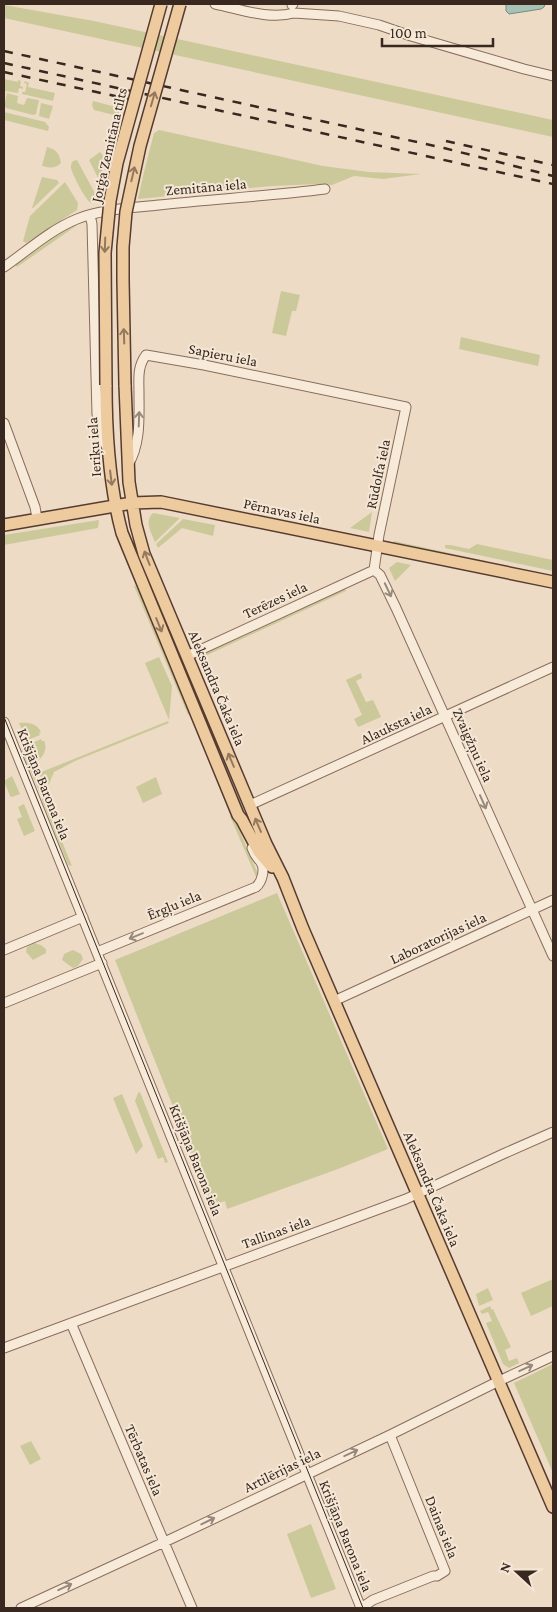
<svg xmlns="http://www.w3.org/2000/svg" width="557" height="1612" font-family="'Crimson Pro',serif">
<rect width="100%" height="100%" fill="#eddbc6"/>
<path fill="#cbc99a" d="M4,5L94,21L553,120V137L4,18Z
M4,79L18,82V80L21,81L20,86L23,87V89L19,88L18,93L5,91L4,95Z
M25,81L29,83L28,87L55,93L53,101L22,94V92H25L27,84L24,83Z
M7,93L18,96L17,103L24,105L27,98L39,100L36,114L33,115L6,108L4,106Z
M93,101L120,108L118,116L94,110L92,105Z
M41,103L53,106L49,119L39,116Z
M4,112L45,122L49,127L48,131L4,120Z
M159,130L323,166L369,172L421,174L383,179L354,176L332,185L319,184L272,186L138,199L144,172L154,133Z
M47,147C57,150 59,153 61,163C55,169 50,168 42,166Z
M100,152L105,158L101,177L98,178L89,160Z
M77,160L97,197L91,203C85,199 73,176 71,168C71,164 71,164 73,161Z
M42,177L57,180L59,183L33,208H32Z
M65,182L78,203L77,210L26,243L23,241L30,216Z
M76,224V226L17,267L15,265L59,234Z
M281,291L300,295L296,311H292L286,336L272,333Z
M461,337L540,355L538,366L459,349Z
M372,512L369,532L350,528Z
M153,513L180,518L155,542C151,532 144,521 153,513Z
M183,519L215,525L213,536L182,528L158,548L156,544Z
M99,520L98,528L4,545V535Z
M394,541L486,561V564L393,544Z
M477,544L553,560V571L445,548V545H450L469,549Z
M397,562L411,565L395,581L389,568Z
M135,585L141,594L190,712L188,715L134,586Z
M344,587L346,591L205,656L203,652Z
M171,638H172L247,816L245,817Z
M159,657L172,686L169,720L145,663Z
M361,673L362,678L356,681L366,702L373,700L381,717L358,727L354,719L362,715L346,680Z
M168,721L169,723L75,761L58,770L54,772L49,784L46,782L44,777L41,778L39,773Z
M19,723C28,722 37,723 41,732L39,733L40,735L28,740L26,739Z
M41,739L42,741H44C48,750 43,758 35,763L28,745Z
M23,748H25L43,791H39L22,751Z
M12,776L20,794L12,797L10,796L4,781Z
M156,777L162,794L143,803L136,787Z
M42,797H44L72,866L68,865L42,800Z
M24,804L35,831L24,836L17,819L22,817L18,807Z
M233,815L258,874L257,879L230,816Z
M277,893L388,1149L338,1169L227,1209L225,1201L212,1205L115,960Z
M34,943L41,945L46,949V953L33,960L26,952L27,947Z
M73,950L81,954L83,959L78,966L73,968L62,960L64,954Z
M140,1092L168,1162L165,1163L163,1157L158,1159L135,1101L138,1093Z
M122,1094L143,1146L136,1154L113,1098Z
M553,1279V1306L531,1316L521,1293Z
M488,1288L493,1300L479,1306L476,1294Z
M490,1306L492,1310L493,1309L511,1347L505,1350L509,1361L517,1358L519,1363L509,1368L503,1364L486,1323L492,1321L488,1312L482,1314L480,1311Z
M553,1364V1473L514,1383Z
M31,1441L41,1459L30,1465L20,1446Z
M311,1524L336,1589L311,1598L287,1534Z"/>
<path fill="#a7c1b5" stroke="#6e8f82" d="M506,4H545L544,7L541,9L509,14L506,11Z"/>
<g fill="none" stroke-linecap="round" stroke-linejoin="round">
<g stroke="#886d5c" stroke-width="11">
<path id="minor" d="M215,4C240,9 269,20 294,13L339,16L379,25L411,36L524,69L553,76
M292,5L293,4
M90,215L92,224L97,414L102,436L106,446
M4,267C27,251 50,230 77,219C102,209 131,208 159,205C214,199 270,196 325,189
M4,423L35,507L37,518
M128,465C141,444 139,417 139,393C139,379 137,367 146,355L204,365L406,407L379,535L374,570L380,575L396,608L553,956
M187,656L374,570
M4,722L361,1608
M250,805L553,667
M4,950L83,917
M97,952L256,887C262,882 266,868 260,861C255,855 255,856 252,848
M334,1001L553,900
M4,1003L102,963
M71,1323L192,1608
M4,1348L406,1199L503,1154L553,1132
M21,1608L173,1538L390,1435L499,1381L553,1356
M361,1608L373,1600L433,1576H437L445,1571L390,1435"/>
</g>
<g stroke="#563c30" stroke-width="14">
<path id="major" d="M106,385C106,435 109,485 122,533L238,815L242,820L259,852L272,867
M125,385L129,482L136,525L144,554L266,844L283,878L303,929L553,1507
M4,525L132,503L161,502L553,582"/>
</g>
<use href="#minor" stroke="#f8ead9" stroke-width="9"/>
<use href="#major" stroke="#eeca9f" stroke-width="11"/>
<path stroke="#382820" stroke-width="1" d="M4,717L363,1608"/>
<path stroke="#382820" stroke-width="2.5" stroke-dasharray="9 9" stroke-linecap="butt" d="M4,51L444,148L553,176
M4,63L553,184
M4,72L138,101
M446,141L553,165"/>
<g stroke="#563c30" stroke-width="14" stroke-linecap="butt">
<path id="major-bridge" d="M106,385L105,253L110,201L117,163L161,4
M125,385L123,280V247L126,212L140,146L180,4"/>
</g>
<use href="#major-bridge" stroke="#eeca9f" stroke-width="11"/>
</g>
<defs><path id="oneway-shaft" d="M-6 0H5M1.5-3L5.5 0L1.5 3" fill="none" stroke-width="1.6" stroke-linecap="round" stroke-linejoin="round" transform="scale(1.25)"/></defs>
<g stroke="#937960">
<use href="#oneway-shaft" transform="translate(153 99) rotate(-74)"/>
<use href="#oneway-shaft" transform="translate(133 174) rotate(-77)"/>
<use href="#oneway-shaft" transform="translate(105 245) rotate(92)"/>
<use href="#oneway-shaft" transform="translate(124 336) rotate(-92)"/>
<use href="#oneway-shaft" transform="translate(111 478) rotate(83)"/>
<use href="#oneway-shaft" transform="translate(147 558) rotate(-111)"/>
<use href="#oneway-shaft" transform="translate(159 625) rotate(68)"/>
<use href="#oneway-shaft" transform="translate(231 760) rotate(-113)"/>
<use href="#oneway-shaft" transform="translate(258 825) rotate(-113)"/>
</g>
<g stroke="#98897c">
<use href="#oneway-shaft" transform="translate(139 419) rotate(-88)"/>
<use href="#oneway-shaft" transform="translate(388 590) rotate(65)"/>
<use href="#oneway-shaft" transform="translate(483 802) rotate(66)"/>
<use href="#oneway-shaft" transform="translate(136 936) rotate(158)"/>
<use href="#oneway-shaft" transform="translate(526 1368) rotate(-25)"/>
<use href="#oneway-shaft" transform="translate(351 1453) rotate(-25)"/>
<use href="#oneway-shaft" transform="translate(208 1521) rotate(-26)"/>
<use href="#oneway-shaft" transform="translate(65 1587) rotate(-25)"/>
</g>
<g text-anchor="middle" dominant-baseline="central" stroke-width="4" stroke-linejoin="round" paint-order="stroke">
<g font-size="15" fill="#382820" stroke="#f5e7d5">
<text transform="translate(109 145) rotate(-77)">Jorģa Zemitāna tilts</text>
<text transform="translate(206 187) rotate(-5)">Zemitāna iela</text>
<text transform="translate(223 355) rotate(11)">Sapieru iela</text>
<text transform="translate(94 447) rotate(-94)">Ieriķu iela</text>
<text transform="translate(378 474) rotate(-78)">Rūdolfa iela</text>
<text transform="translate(282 511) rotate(12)">Pērnavas iela</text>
<text transform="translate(275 600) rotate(-25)">Terēzes iela</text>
<text transform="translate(217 688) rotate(67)">Aleksandra Čaka iela</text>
<text transform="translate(396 724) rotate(-25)">Alauksta iela</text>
<text transform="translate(473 745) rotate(66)">Zvaigžņu iela</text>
<text transform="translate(44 784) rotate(68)">Krišjāņa Barona iela</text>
<text transform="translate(174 905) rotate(-22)">Ērgļu iela</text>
<text transform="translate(438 938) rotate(-25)">Laboratorijas iela</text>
<text transform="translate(196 1160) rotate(68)">Krišjāņa Barona iela</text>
<text transform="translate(432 1189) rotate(67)">Aleksandra Čaka iela</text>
<text transform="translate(276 1232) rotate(-20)">Tallinas iela</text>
<text transform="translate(144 1460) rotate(67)">Tērbatas iela</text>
<text transform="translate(282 1470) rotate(-26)">Artilērijas iela</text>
<text transform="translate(442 1527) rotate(68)">Dainas iela</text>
<text transform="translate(346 1536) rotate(68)">Krišjāņa Barona iela</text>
</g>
</g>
<rect width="557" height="1612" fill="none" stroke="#382820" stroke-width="10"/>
<g transform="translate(517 1572) rotate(291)" stroke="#f5e7d5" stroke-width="4" paint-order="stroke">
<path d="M0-4L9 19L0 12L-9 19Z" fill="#382820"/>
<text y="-8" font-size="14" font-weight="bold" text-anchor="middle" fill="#382820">N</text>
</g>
<path d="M382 38v8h111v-8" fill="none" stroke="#382820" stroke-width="2.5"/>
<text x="390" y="38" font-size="15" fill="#382820" stroke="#f5e7d5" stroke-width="4" paint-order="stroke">100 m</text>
</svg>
